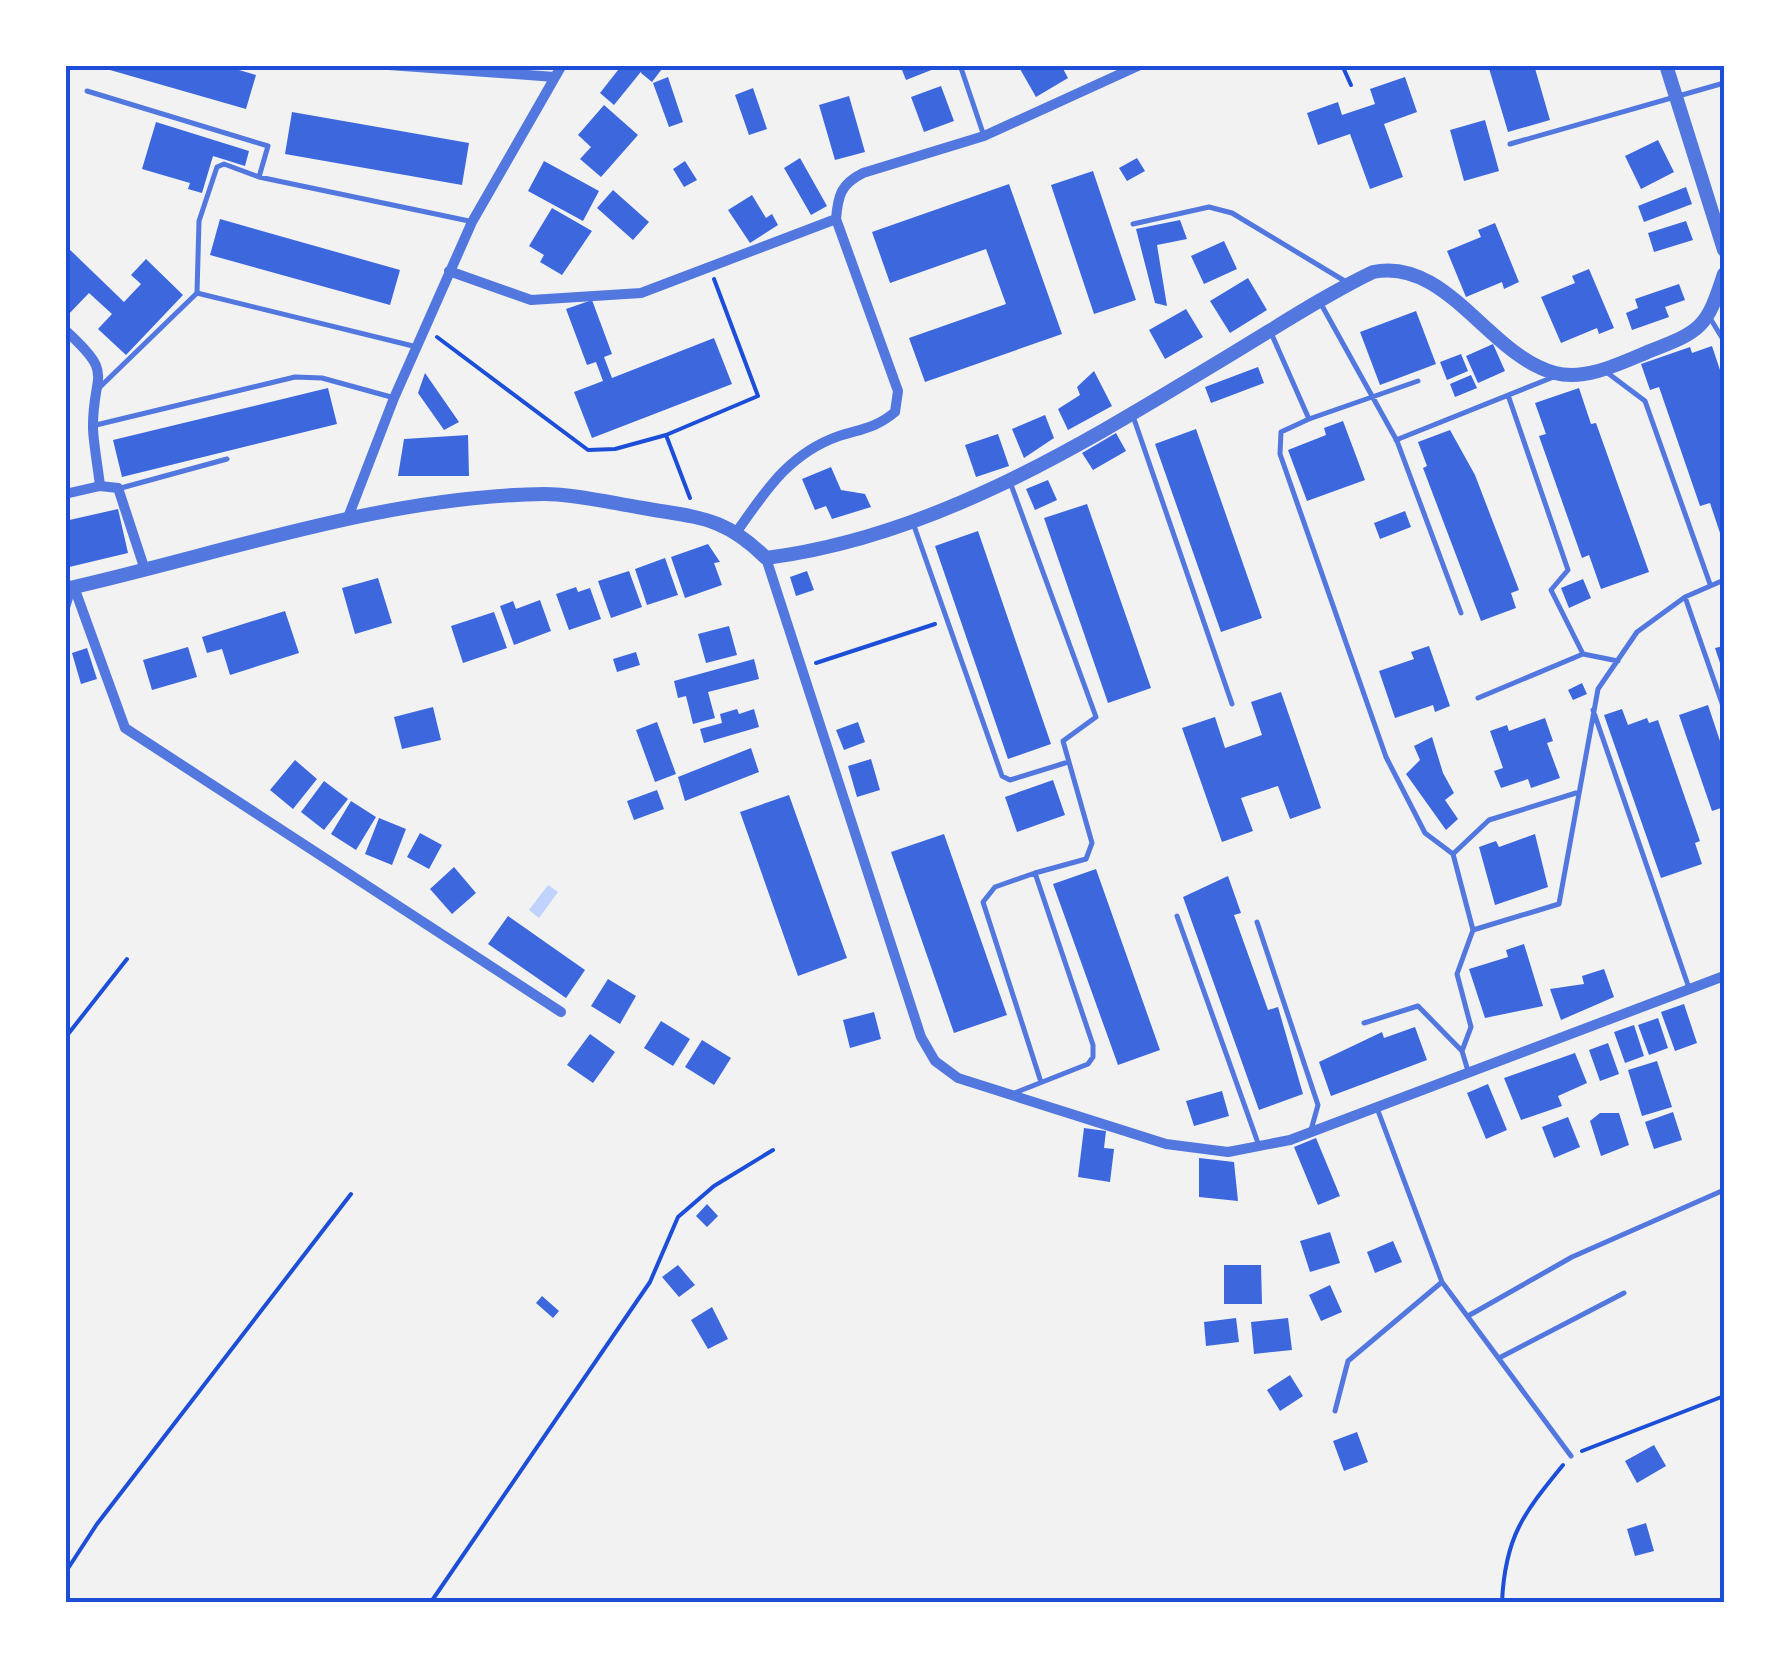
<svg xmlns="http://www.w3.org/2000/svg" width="1789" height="1667" font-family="'Work Sans',sans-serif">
<rect width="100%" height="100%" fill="#f2f2f2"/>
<path fill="#bfd3fe" d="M548,885L558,892L539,918L529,910Z"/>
<path fill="#3d67dc" d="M222,65L256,75L246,109L96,66Z
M622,65L644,68L614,105L600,93Z
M643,65H665L652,82L641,73Z
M900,65H944L906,80Z
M1027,65H1061L1068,78L1036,97L1020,69Z
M1488,65H1534L1550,120L1508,132Z
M668,77L683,122L669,127L653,83Z
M1405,77L1417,112L1384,124L1403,177L1370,189L1350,134L1318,145L1307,113L1338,102L1342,115L1375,104L1370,89Z
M941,86L954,121L924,132L911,97Z
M753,88L767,129L749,135L735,95Z
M849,96L865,152L835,160L819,105Z
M604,105L638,135L601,177L580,159L591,147L578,135Z
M292,112L469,143L462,185L285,154Z
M1485,120L1499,171L1464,181L1450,130Z
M156,122L249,151L245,166L213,156L202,193L188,189L190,183L142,169Z
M1658,140L1674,172L1641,189L1625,156Z
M800,158L827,206L811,215L784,168Z
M1137,158L1145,171L1127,181L1119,168Z
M544,161L599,191L583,221L528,191Z
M685,161L697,180L684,187L673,169Z
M1093,171L1136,300L1094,314L1051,185Z
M1009,184L1062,334L925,382L909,338L1006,304L986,249L890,283L872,232Z
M1686,187L1692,204L1644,222L1638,206Z
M613,190L649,222L633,240L597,208Z
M752,195L766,218L772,214L778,225L750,243L728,210Z
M552,208L592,231L562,275L540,262L544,255L529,246Z
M220,219L400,270L390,305L210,255Z
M1180,220L1187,239L1157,245L1167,306L1155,303L1136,229Z
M1686,221L1693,240L1654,252L1648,233Z
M1495,223L1519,282L1504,289L1502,282L1466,297L1447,251L1481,237L1478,230Z
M1224,241L1237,269L1204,284L1191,256Z
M65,245L124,302L141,284L131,275L146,259L183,295L126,355L98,329L112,314L89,293L65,318Z
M1589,269L1614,328L1599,334L1597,328L1561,343L1541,297L1575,283L1572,276Z
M1248,278L1267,310L1230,333L1210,301Z
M1679,284L1685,300L1665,307L1669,317L1632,330L1626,313L1638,308L1635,299Z
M592,300L612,354L604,357L612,378L714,338L732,384L592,438L574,392L603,381L596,362L587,365L566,309Z
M1186,309L1203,337L1165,359L1149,330Z
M1416,311L1436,364L1380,385L1360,332Z
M1493,344L1505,371L1478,383L1466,356Z
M1712,346L1724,382L1723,542L1710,503L1700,506L1659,387L1650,390L1641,364L1690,347L1692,353Z
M1461,354L1468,371L1447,380L1440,362Z
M1258,367L1264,383L1211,403L1205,387Z
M1094,371L1112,406L1068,430L1058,409L1080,395L1077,387Z
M425,373L459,422L444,430L418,393Z
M1471,375L1477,388L1455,397L1450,384Z
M328,388L337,424L122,477L113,440Z
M1579,388L1591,424L1596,423L1649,572L1601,589L1589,555L1582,558L1539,436L1546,434L1535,403Z
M1045,415L1054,438L1024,458L1012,429Z
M1343,421L1365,480L1307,501L1288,450L1326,435L1324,428Z
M1196,429L1262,618L1221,632L1155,444Z
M1450,430L1475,475L1519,590L1511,593L1516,608L1481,621L1423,468L1427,466L1418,442Z
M1116,433L1126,451L1093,470L1082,453Z
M998,434L1009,466L976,477L965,445Z
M468,435L469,476H398L404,439Z
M831,467L841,490L865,494L871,507L832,519L826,506L815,510L802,479Z
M1048,480L1057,500L1035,510L1026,489Z
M1087,504L1151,688L1108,703L1044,518Z
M118,509L128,553L65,568V521Z
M1405,511L1411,527L1380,539L1374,523Z
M978,531L1051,744L1008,759L935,546Z
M708,544L720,562L714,563L722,585L685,598L671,557Z
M665,558L678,595L647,605L635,569Z
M629,571L642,607L611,618L598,581Z
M807,571L814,590L796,596L790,577Z
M378,578L392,623L355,634L342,588Z
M1583,579L1591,598L1569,608L1561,588Z
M576,587L578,592L590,588L601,619L569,630L556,594Z
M540,600L551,631L514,645L500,606L513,601L516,609Z
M285,611L299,653L230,675L222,649L207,653L202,637Z
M494,612L507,648L463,663L451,626Z
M729,626L737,655L706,663L698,634Z
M1429,646L1450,706L1435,712L1433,705L1395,718L1379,671L1414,659L1411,652Z
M1724,646V672H1723L1715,648Z
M188,647L197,677L152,690L143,660Z
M87,648L97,679L81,684L72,653Z
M636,652L640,665L617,672L613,659Z
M754,659L759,679L708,692L715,718L693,724L686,696L678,698L674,681Z
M1582,683L1587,694L1573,700L1568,690Z
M1281,692L1321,808L1290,819L1278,786L1241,798L1253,831L1222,842L1182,728L1215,717L1225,748L1262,735L1251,702Z
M1708,705L1724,753V807L1712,811L1679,715Z
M433,707L441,740L402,749L394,717Z
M737,709L739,714L754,709L759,727L704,743L700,729L722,723L720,714Z
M1622,709L1628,725L1647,718L1649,723L1658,720L1700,841L1695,843L1702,864L1661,878L1604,715Z
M1545,718L1553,741L1547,743L1560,778L1531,788L1528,779L1501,788L1494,771L1503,768L1490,731L1507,725L1509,731Z
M657,722L676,774L655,782L636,730Z
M858,722L865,742L844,750L836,730Z
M1432,737L1443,773L1454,793L1445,800L1458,819L1446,830L1406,774L1420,760L1414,746Z
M751,748L759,772L685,801L678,777Z
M871,759L880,790L857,797L848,766Z
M295,760L317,779L293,809L270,790Z
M1053,780L1065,815L1017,832L1005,797Z
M324,781L348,799L324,830L301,812Z
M657,790L664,809L634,820L627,801Z
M789,795L847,958L798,976L740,812Z
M351,801L376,817L356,850L331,834Z
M379,818L406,829L392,865L365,854Z
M420,833L442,845L429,869L407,857Z
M944,834L1007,1015L954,1033L891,852Z
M1535,834L1548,887L1495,905L1479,847L1496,841L1499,847Z
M454,867L476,893L452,914L430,889Z
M1096,869L1160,1050L1118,1065L1053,884Z
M1228,876L1241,913L1234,915L1268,1010L1278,1007L1303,1094L1259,1110L1183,897Z
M508,916L585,970L566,998L488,944Z
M1524,944L1543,1006L1485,1018L1469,969L1508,957L1506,950Z
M1604,969L1614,997L1561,1020L1550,989L1584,984L1582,976Z
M608,979L636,996L620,1024L591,1006Z
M1684,1004L1697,1043L1675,1051L1661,1012Z
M874,1012L881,1039L850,1048L843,1020Z
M1658,1018L1668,1048L1649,1055L1638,1025Z
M661,1021L690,1039L673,1066L644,1048Z
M1634,1025L1644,1056L1625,1063L1614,1032Z
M1415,1027L1427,1060L1331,1096L1319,1062L1382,1032L1384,1038Z
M590,1034L615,1052L593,1083L567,1065Z
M702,1040L731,1058L714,1085L685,1067Z
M1608,1043L1619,1074L1600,1081L1589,1050Z
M1575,1053L1587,1083L1558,1096L1562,1106L1521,1120L1504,1078Z
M1657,1061L1672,1107L1642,1116L1628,1070Z
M1488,1084L1507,1130L1486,1139L1467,1093Z
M1222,1091L1229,1116L1194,1126L1186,1101Z
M1673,1112L1682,1140L1654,1149L1645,1122Z
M1600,1113H1619L1629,1145L1601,1156L1590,1121Z
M1568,1117L1580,1147L1554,1158L1542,1127Z
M1084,1128L1106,1131L1104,1148L1114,1149L1110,1182L1078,1177Z
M1316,1138L1340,1196L1318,1205L1294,1147Z
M1199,1158L1234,1162L1238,1201L1199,1197Z
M707,1204L718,1216L707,1227L696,1216Z
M1330,1232L1340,1263L1310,1272L1300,1241Z
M1393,1241L1402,1262L1375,1273L1367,1252Z
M678,1265L695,1285L679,1297L662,1277Z
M1224,1265H1261L1262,1304H1224Z
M1330,1285L1342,1312L1321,1321L1309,1295Z
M542,1296L559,1311L553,1318L536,1303Z
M712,1307L728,1339L708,1349L691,1320Z
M1236,1318L1239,1342L1206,1346L1204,1322Z
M1288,1318L1292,1350L1254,1354L1251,1322Z
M1290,1375L1303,1396L1280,1411L1267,1390Z
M1357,1432L1368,1462L1344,1471L1333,1441Z
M1654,1445L1666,1466L1637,1483L1625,1461Z
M1646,1523L1654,1551L1635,1556L1627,1529Z"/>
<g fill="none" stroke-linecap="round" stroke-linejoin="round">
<path stroke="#1d4ed8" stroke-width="4" d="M1342,65L1351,85
M437,337L588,450L615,449L666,435L690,498
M666,435L758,396L714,279
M816,663L935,624
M65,1038L127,959
M1582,1451L1724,1396
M65,1573L97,1524L351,1194
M431,1602L650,1282L678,1217L714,1186L773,1150
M1502,1602C1505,1537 1523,1514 1563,1465"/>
<path stroke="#5277de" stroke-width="5" d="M960,65L984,136
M87,91L268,146L259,177
M1510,144L1724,83
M1133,224L1209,207L1232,213L1348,283
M197,293L417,347
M1321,304L1397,441L1461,613
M1710,318L1724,341
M1272,335L1309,419L1281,432L1280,454L1386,757L1425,833L1453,854
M1605,371L1645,401L1710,584
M100,387L197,293L199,221L217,167L224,164L259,177L469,221
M1508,395L1568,570L1551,590L1583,654
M1133,416L1232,704
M1309,419L1418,381
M96,425L295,377L322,378L391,397
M1396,440L1556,376
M1010,482L1096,717L1063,741L1092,843L1086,859L1035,873L1093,1045V1057L1088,1064L1012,1094
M121,488L227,459
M913,523L1002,776L1010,780L1065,763
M1685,597L1724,709
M65,616L73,590
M1478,698L1583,654L1618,661
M1593,710L1689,988
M1035,873L995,887L983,902L1040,1079
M1177,916L1258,1143
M1257,922L1318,1105L1311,1130
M1473,930L1559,904L1598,689L1637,632L1685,597L1724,580
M1364,1023L1418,1006L1462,1051
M1468,1071L1462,1051L1471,1027L1457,974L1473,930L1453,854L1489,820L1576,793
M1377,1108L1442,1282L1571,1456
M1468,1316L1572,1257L1724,1190
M1499,1358L1624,1293
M1335,1411L1348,1361L1442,1282"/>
<path stroke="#5277de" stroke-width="10" d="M389,65L555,77
M449,271L531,300L641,293L836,219C838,195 841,184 863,173L984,136L1140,65
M65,330C117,377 92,371 93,429C94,448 98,467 100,486L118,488L145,570
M65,494L100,486
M347,520L394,398L472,222L562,65
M738,530C766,490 790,453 839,436C861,429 876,428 895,412L898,391L836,219
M766,558L921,1037L935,1061L958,1078L1166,1144L1228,1152L1290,1140L1724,976
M74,587L125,728L561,1012"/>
<path stroke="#5277de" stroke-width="14" d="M1666,65L1724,250
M65,589C221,554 382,496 544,494C576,494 611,503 643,508C699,518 724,516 766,558C939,536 1089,440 1235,352C1280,325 1325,295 1373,272C1447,257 1489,356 1555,373C1586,381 1621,363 1650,351C1702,331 1707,327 1724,274"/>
</g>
<rect width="1789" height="1667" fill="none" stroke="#ffffff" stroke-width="135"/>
<rect x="68" y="68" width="1654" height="1532" fill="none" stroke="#1d4ed8" stroke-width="4"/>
</svg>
